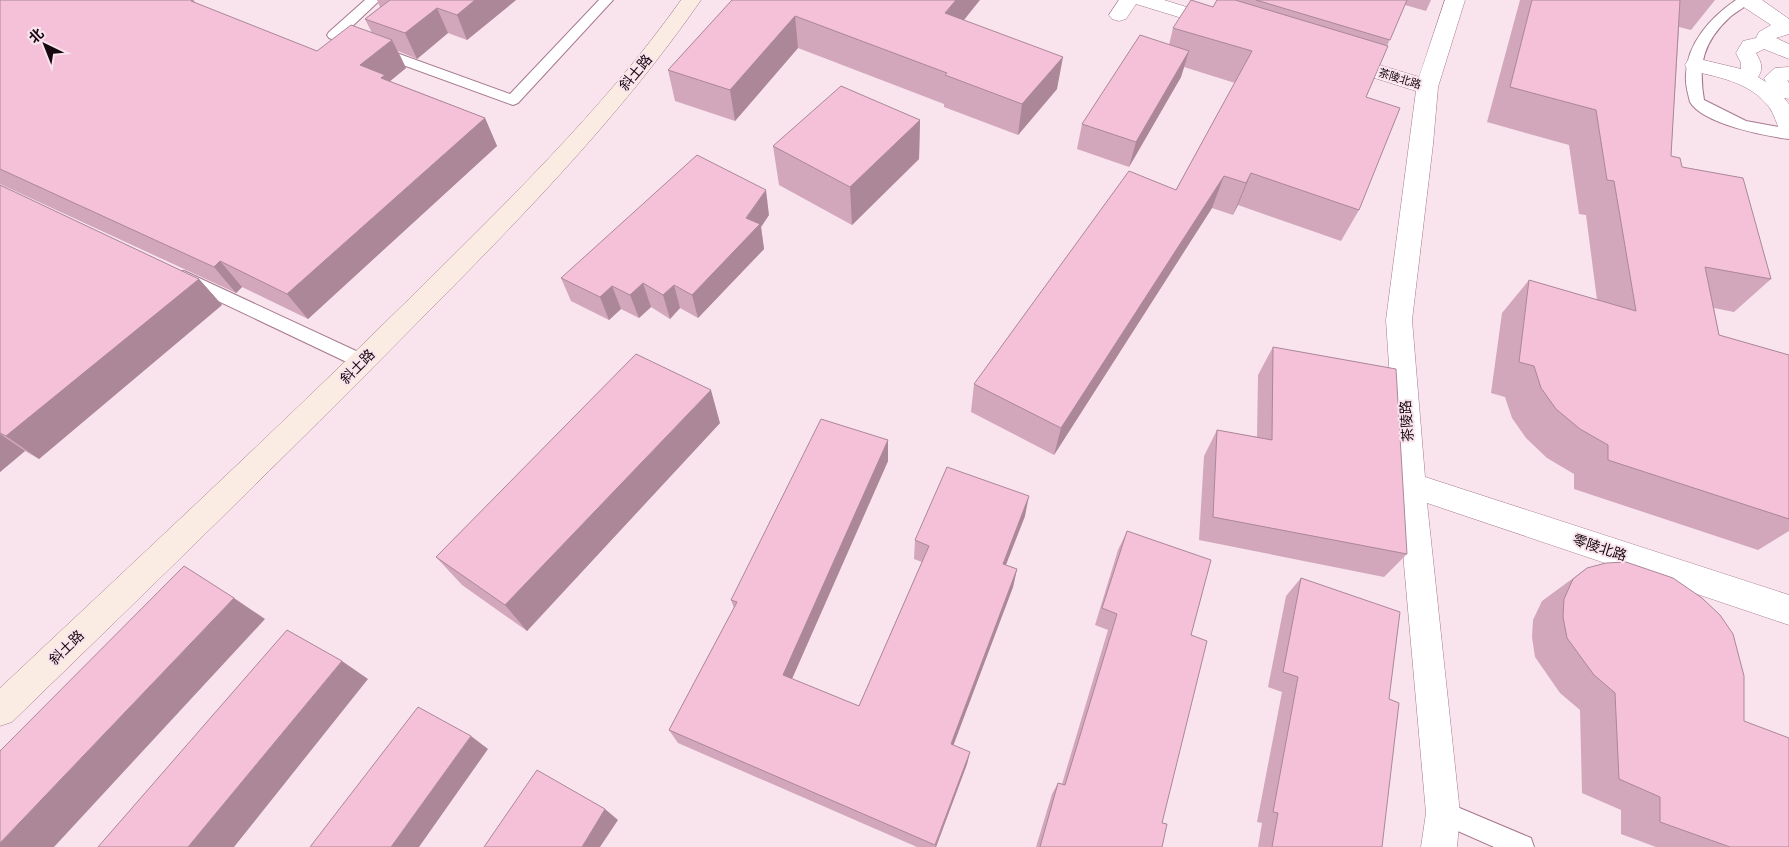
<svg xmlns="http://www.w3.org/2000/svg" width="1789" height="847" font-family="Lato,'Noto Sans SC',sans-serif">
<rect width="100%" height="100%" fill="#f9e4ed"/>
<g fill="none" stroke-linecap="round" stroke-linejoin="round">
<g stroke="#a6788f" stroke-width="2">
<path id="service" d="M365,0H380L344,34L510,94L599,0H613L518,103L513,105L329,38L327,35L329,32Z
M1736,0H1752C1746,7 1737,11 1730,17C1703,42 1698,64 1704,100L1746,121L1789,129V139C1765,136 1703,124 1690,102C1688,93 1685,84 1686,75C1687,43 1711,17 1736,0Z
M184,271L367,356L370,361L367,366L361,368L355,366L178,282L176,277L178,272Z
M1443,801L1531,838L1534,847H1494L1435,821L1431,813L1435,805Z"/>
</g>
<g stroke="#a6788f" stroke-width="1">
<path id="pedestrian" d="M1736,0H1762L1789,19V34L1776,38L1789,44V59L1764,49L1756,53C1761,62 1764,68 1758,77L1766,82L1764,78L1775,68L1789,67V81L1787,80L1789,83V99L1784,98L1789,104V134L1781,132C1776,124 1775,115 1769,107C1749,81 1717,77 1688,70L1685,65L1688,60L1695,58L1741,69V63L1736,53L1743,41L1756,38L1759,32L1771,25L1739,4Z"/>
</g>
<g stroke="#a6788f" stroke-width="1">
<path id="minor" d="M1119,0H1164L1225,19L1228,23L1225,27L1218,29L1136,4L1126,19L1119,21L1112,19L1109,15Z
M1445,0H1465L1438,87L1433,144L1412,320L1425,477L1789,595V625L1427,503L1460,813L1457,847H1421L1426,813L1397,485L1386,320L1416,91L1333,65L1330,60L1333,55L1340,53L1419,77Z"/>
</g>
<g stroke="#a6788f" stroke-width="1">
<path id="secondary" d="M681,0H701C620,117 519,220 420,320C286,456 149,589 12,722L0,726V688C136,560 273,433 406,302C501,208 604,109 681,0Z"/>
</g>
<use href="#service" fill="#fff" fill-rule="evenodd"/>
<use href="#pedestrian" fill="#fff" fill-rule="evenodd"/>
<use href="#minor" fill="#fff" fill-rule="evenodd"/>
<use href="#secondary" fill="#faebe3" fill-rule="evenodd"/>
</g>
<path fill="#d2a6bb" d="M0,0H194L196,4L317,51L372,33L365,19L380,7L377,0H516L467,40L448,33L417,59L398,51L406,68L390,81L485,118L497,146L308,319L242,287L236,293L0,184Z
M732,0L964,20L1057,89L1018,135L944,107V104L798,48L735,121L675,101L668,70Z
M1217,0H1431L1426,11L1405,5L1387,46L1366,97L1359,210L1341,241L1238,205L1233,215L1212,208L1054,455L971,412L974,384L1176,190L1235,83L1184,67L1181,77L1129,167L1077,149L1082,124L1169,45L1173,28L1213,7Z
M1520,0H1715L1691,30L1679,27L1671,156L1682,167L1771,279L1734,312L1714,308L1719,335L1789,355V531L1758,550L1574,489V474L1547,458L1526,438L1512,418L1505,397L1491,393L1502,313L1529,280L1597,300L1586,215L1579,214L1569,145L1487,122Z
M920,120L919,159L852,225L779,185L773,146Z
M0,185L199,279L222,305L39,459L25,451L0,472Z
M769,215L761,227L764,249L698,318L680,308L670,319L651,307L639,318L621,309L609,320L571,301L561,278Z
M1273,347L1407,554L1384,577L1199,540L1204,456L1217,430L1257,437L1258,375Z
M720,423L527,631L462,585L436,557Z
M888,440V461L792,679L859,706L922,562L914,559L915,540L1025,516L1006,565L1017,569L1013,587L953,745L970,752L967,764L936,847H917L678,743L669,730L734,608L731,600Z
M1127,531L1191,635L1162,823V847H1036L1052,794L1058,783L1062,784L1108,630L1095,625L1118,550Z
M1587,568L1744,721L1789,847H1656L1621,834V810L1582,793L1580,710L1560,693L1535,657L1532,637L1533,620L1542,601Z
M1301,578L1389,699L1382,847H1258L1262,823L1257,822L1282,692L1268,687L1286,596Z"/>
<path fill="#ab8798" d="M475,0H516L467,40L457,15Z
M956,0H980L944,45L945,13Z
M437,8L448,33L417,59L405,33Z
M795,16L798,48L735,121L730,90Z
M392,40L406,68L389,82L360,65Z
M1189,51L1181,77L1129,167L1136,142Z
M1063,57L1057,89L1018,135L1022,104Z
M485,118L497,146L308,319L287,294Z
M920,120L919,159L852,225L850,187Z
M1251,173L1238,205L1233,215L1246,183Z
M1224,176L1212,208L1054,455L1061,428Z
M766,190L769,215L761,227L764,249L698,318L692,295Z
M220,261L242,287L236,293L214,267Z
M199,279L222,305L39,459L6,436Z
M643,283L651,307L639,318L630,295Z
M674,285L680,308L670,319L663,295Z
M612,286L621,309L609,320L600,297Z
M711,390L720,423L527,631L505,605Z
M0,434L25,451L0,472Z
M888,440V461L787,690L783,675Z
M1029,496L1025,516L999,582L1003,564Z
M1017,569L1013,587L949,757L951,744Z
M234,598L265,619L54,847H0V843Z
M342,661L368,679L234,847H188Z
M471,736L488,749L419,847H391Z
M970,752L967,764L936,847H935Z
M605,809L618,820L600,847H582Z"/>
<path fill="#f4c1d9" stroke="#ab8798" d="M0,0H193L191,1L317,51L351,25L392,40L360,65L385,75L381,78L485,118L287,294L220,261L214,267L0,169Z
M390,0H475L457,15L437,8L405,33L365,19Z
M732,0H956L945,13L1063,57L1022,104L945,75L947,73L795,16L730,90L668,70Z
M1191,0L1213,7L1217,0H1235L1388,46L1366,97L1400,108L1359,210L1251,173L1246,183L1224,176L1061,428L974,384L1129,171L1176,190L1252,51L1173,28Z
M1256,0H1407L1390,40Z
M1532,0H1680L1671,156L1680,158L1682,167L1743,178L1771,279L1705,267L1719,335L1789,355V519L1608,460V445L1580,429L1556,409L1541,388L1534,366L1519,362L1529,280L1636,311L1614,181L1607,180L1596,110L1510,87Z
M1140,35L1189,51L1136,142L1082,124Z
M841,86L920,120L850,187L773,146Z
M697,155L766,190L746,218L760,224L692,295L674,285L663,295L643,283L630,295L612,286L600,297L561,278Z
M0,185L199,279L6,436L0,433Z
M1273,347L1396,369L1407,554L1213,517L1217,430L1272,440Z
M636,354L711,390L505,605L436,557Z
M821,419L888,440L783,675L859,706L929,546L915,540L947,467L1029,496L1003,564L1017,569L951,744L970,752L935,845L669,730L737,602L731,600Z
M1127,531L1211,560L1191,635L1207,641L1162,823L1167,824L1162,847H1040L1058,783L1065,785L1117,614L1102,608Z
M1626,562L1673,578L1702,598L1720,615L1733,634L1744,676V721L1789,738V847H1730L1660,822V797L1619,779L1615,693L1594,675L1567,638L1563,617L1564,599L1573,579L1587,568L1606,563Z
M184,566L234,598L0,843V751Z
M1301,578L1400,612L1389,699L1399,703L1382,847H1272L1278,813L1273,812L1298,677L1283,672Z
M287,630L342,661L188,847H98Z
M418,707L471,736L391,847H310Z
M537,770L605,809L582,847H484Z"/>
<g text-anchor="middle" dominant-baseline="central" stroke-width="4" stroke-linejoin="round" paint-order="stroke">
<g font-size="11" fill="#17070f" stroke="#f9e4ed">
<text transform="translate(1400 78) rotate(17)">茶陵北路</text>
</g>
<g font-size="14" fill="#17070f" stroke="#f9e4ed">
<text transform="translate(635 72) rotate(-50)">斜土路</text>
<text transform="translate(357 366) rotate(-45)">斜土路</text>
<text transform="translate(1406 421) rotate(-94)">茶陵路</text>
<text transform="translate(1600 547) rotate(18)">零陵北路</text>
<text transform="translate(66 647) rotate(-44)">斜土路</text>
</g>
</g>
<g transform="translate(45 45) rotate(317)" stroke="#f9e4ed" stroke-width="4" paint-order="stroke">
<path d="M0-4L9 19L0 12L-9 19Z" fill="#17070f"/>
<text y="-8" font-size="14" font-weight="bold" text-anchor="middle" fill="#17070f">北</text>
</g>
</svg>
